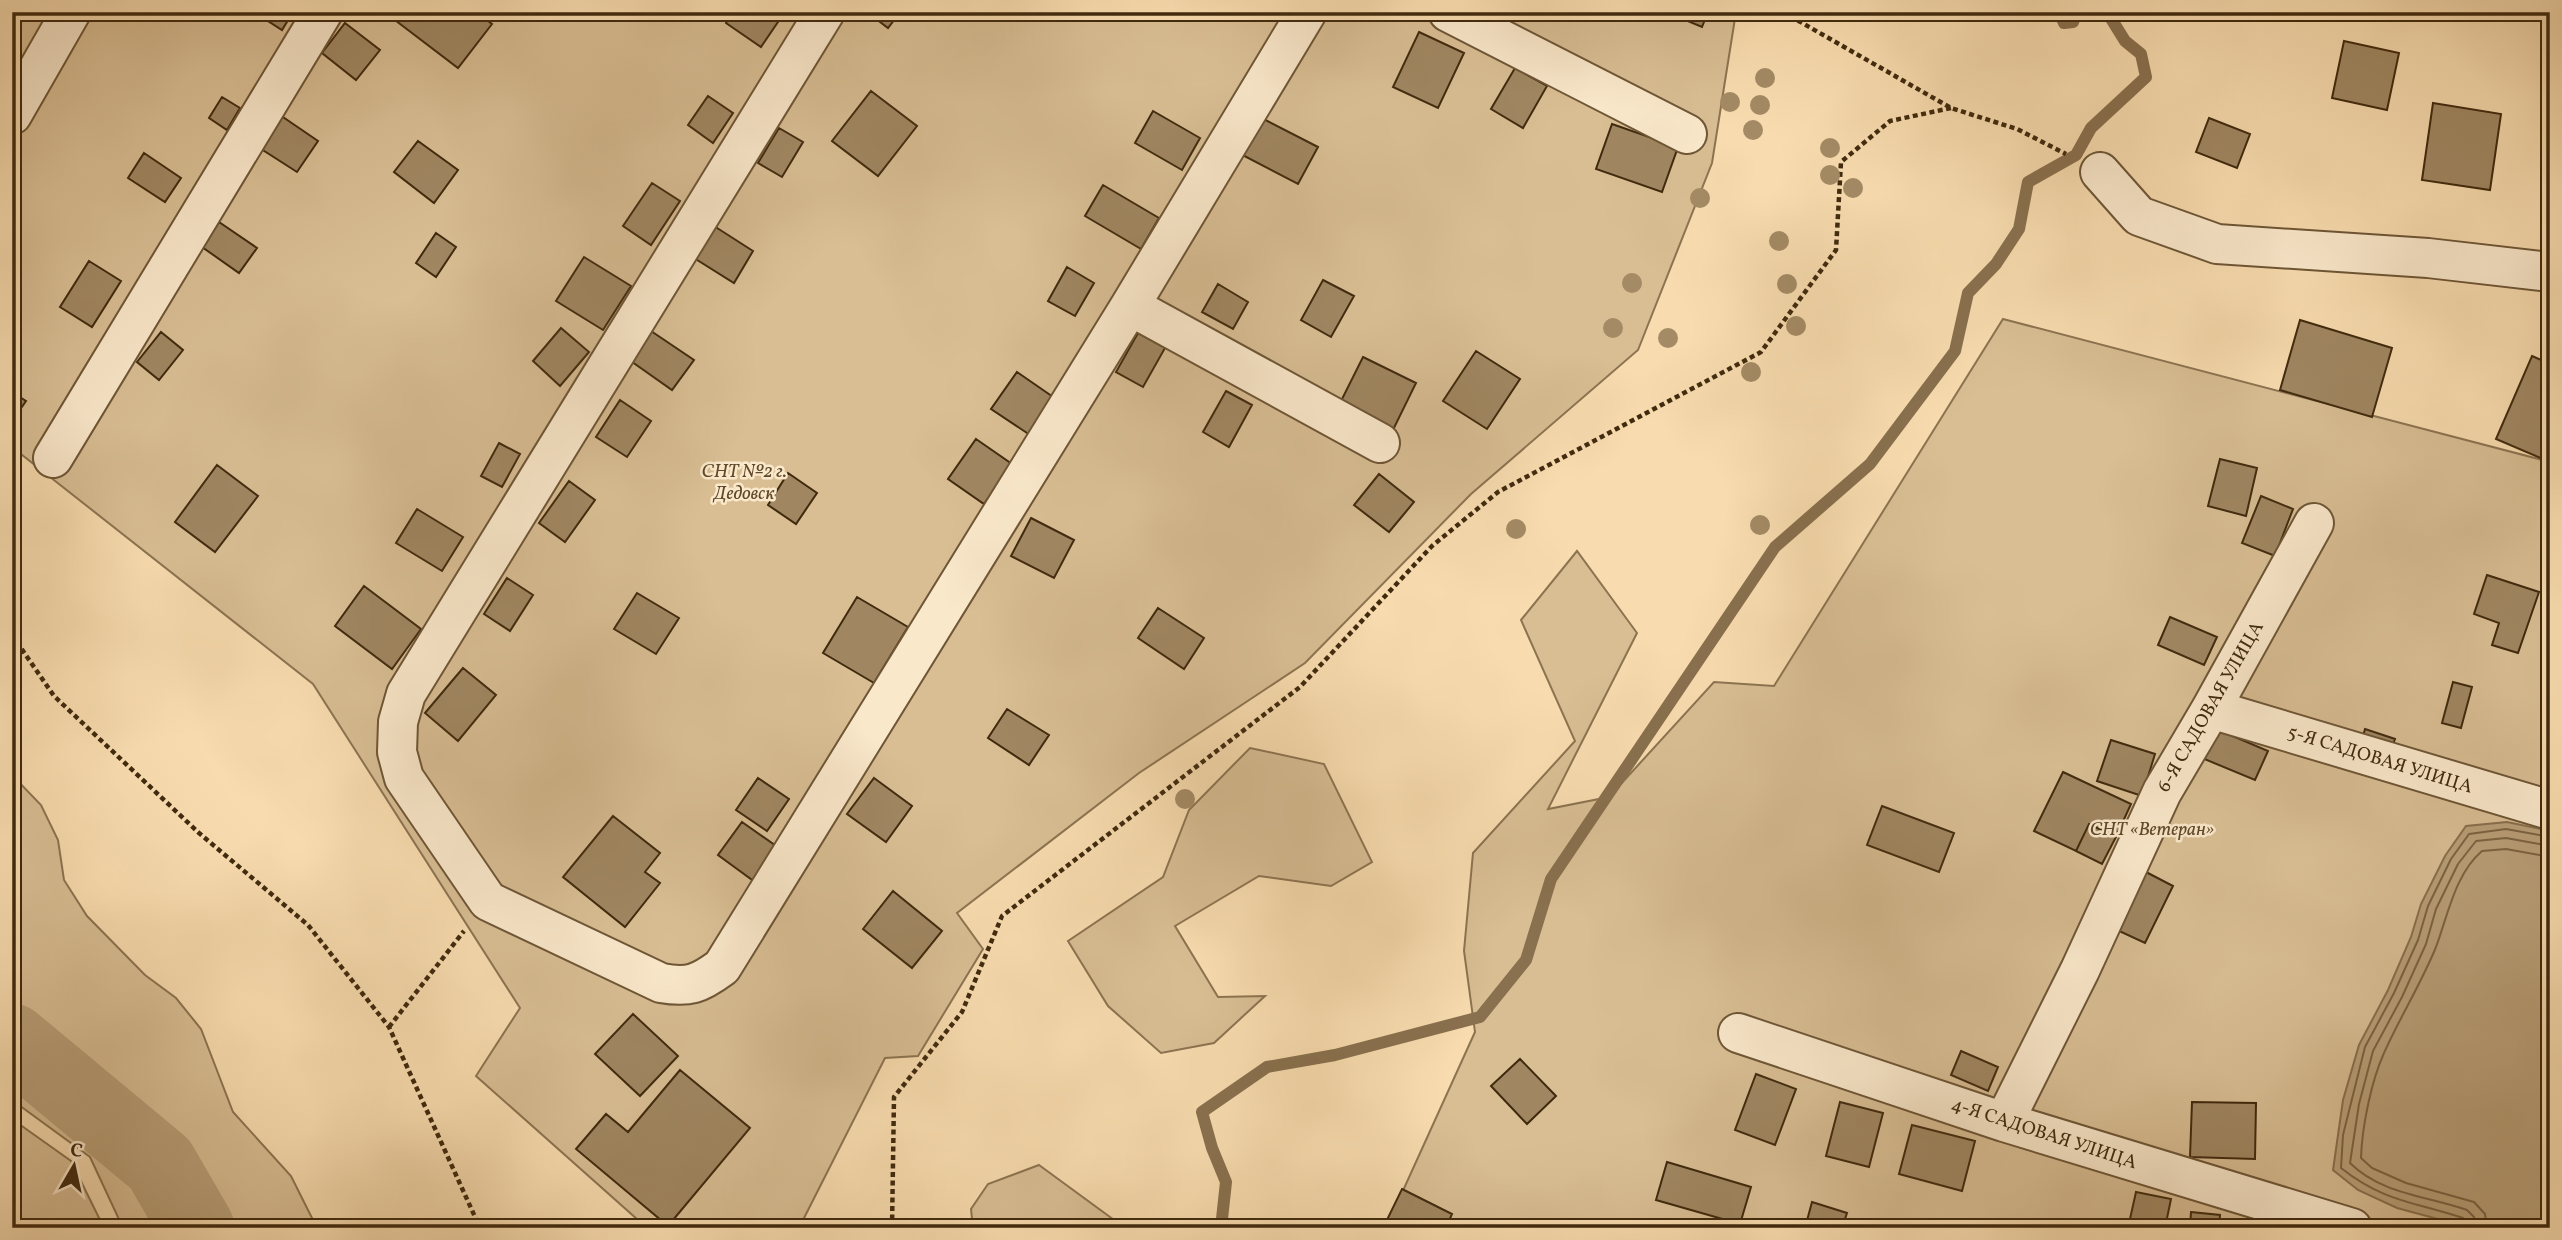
<svg xmlns="http://www.w3.org/2000/svg" width="2562" height="1240" font-family="Vollkorn,serif">
<rect width="100%" height="100%" fill="#f8dcaf"/>
<filter id="stains"><feTurbulence type="fractalNoise" baseFrequency=".00286" numOctaves="4"/><feColorMatrix values="0 0 0 0 .2 0 0 0 0 .09 0 0 0 0 .02 0 0 0 .5 -.17"/></filter>
<radialGradient id="worn" r=".72"><stop offset=".6" stop-color="#630" stop-opacity="0"/><stop offset="1" stop-color="#630" stop-opacity=".3"/></radialGradient>
<path fill="#d9be94" stroke="#8c7451" stroke-width="2" d="M12,12H1736L1712,163L1638,350L1471,494L1305,663L1139,773L957,913L983,949L918,1056L885,1058L799,1228H647L476,1076L520,1008L313,684L12,447Z
M2003,319L2550,462V1228H1386L1475,1032L1464,951L1473,853L1575,741L1521,620L1577,551L1637,633L1548,809L1609,797L1714,682L1774,686Z
M1250,748L1324,764L1372,862L1331,886L1259,876L1175,926L1218,997L1265,996L1214,1043L1161,1053L1108,1006L1068,941L1163,877L1189,810Z
M12,777L15,778L41,805L58,840L64,880L87,916L145,975L176,998L201,1029L233,1112L291,1176L317,1228H123L90,1157L12,1100Z
M12,1119L71,1161L104,1228H12Z
M1039,1165L1125,1228H973L971,1209L988,1184Z"/>
<path fill="#b99f78" stroke="#89704e" stroke-width="2" d="M2507,822L2550,831V1228H2471L2397,1208L2358,1190L2333,1170L2343,1100L2359,1045L2388,990L2411,937L2421,904L2445,856L2466,826Z"/>
<g fill="none" stroke-linecap="round" stroke-linejoin="round">
<path stroke="#7c6443" stroke-width="2" d="M2468,1228L2467,1222L2463,1218C2415,1202 2384,1202 2341,1168L2343,1135L2365,1047L2394,993L2418,940L2428,906L2451,859L2469,834L2506,829L2550,837
M2477,1228L2474,1217L2467,1210C2427,1196 2381,1194 2350,1163L2359,1104L2373,1051L2402,997L2426,944L2436,909L2458,864L2476,841L2506,838L2550,846
M2487,1228L2485,1214L2474,1202L2406,1183L2372,1168L2361,1158C2362,1127 2371,1082 2384,1053C2400,1017 2421,984 2436,947C2448,915 2455,874 2482,851L2506,849L2550,857"/>
<path stroke="#89704e" stroke-width="12" d="M2059,12L2064,23L2073,22L2077,12
M1221,1228L1226,1182L1212,1148L1202,1112L1267,1067L1335,1055L1480,1017L1526,960L1551,879L1775,547L1870,464L1955,351L1968,293L1996,264L2019,229L2028,182L2076,155L2091,128L2146,77L2141,54L2125,41L2107,12"/>
<path stroke="#b99f78" stroke-width="75" d="M12,1041L160,1164L197,1228"/>
</g>
<path fill="#a08762" stroke="#402a0e" stroke-width="2" d="M254,12H293L282,30Z
M388,12H476L492,24L458,68L387,14Z
M733,12H783L784,13L761,47L726,23Z
M867,12H900L888,28Z
M1666,12H1708L1702,27Z
M345,23L380,50L356,80L322,53Z
M1419,32L1464,53L1438,108L1393,87Z
M2344,41L2399,53L2387,110L2332,98Z
M1515,68L1547,86L1523,128L1491,109Z
M871,91L917,126L878,176L832,141Z
M708,96L733,113L713,143L688,125Z
M222,97L240,108L227,130L209,118Z
M2433,103L2501,114L2490,190L2422,180Z
M1153,111L1200,138L1182,170L1135,143Z
M1250,112L1318,147L1298,184L1231,149Z
M280,115L318,141L297,172L258,147Z
M2209,118L2250,134L2237,168L2196,152Z
M1612,124L1678,147L1662,192L1596,169Z
M779,128L803,142L782,177L758,163Z
M418,141L458,170L434,203L394,172Z
M144,153L181,178L165,202L128,178Z
M652,183L680,201L651,245L623,226Z
M1103,185L1159,218L1141,249L1085,216Z
M219,222L257,248L239,273L202,247Z
M714,226L753,251L734,283L694,258Z
M436,233L456,247L436,277L416,263Z
M584,257L631,286L603,330L556,301Z
M89,261L121,281L92,327L60,307Z
M1067,267L1094,283L1075,316L1048,301Z
M1323,280L1354,296L1331,337L1301,320Z
M1218,284L1248,302L1233,329L1202,312Z
M2300,320L2392,348L2372,417L2280,390Z
M561,328L589,352L560,386L533,361Z
M648,329L694,360L672,390L628,359Z
M161,332L183,350L159,380L137,362Z
M1138,333L1165,348L1143,387L1116,372Z
M1476,351L1520,379L1487,429L1443,401Z
M2532,356L2550,364V462L2496,439Z
M1363,357L1416,383L1392,432L1339,405Z
M1017,372L1056,399L1030,435L991,409Z
M1226,391L1252,405L1229,447L1203,432Z
M12,392L26,401L12,421Z
M620,400L651,421L627,457L596,437Z
M976,439L1012,464L984,504L948,479Z
M499,443L520,454L502,487L481,476Z
M2220,459L2257,468L2246,516L2208,506Z
M217,465L258,496L215,552L175,522Z
M788,473L817,493L796,524L768,505Z
M1379,474L1414,502L1389,532L1354,505Z
M569,481L595,500L565,542L539,523Z
M2261,496L2293,509L2275,556L2242,543Z
M417,509L463,537L442,571L396,543Z
M1031,518L1074,540L1054,578L1011,556Z
M2487,575L2539,592L2518,653L2492,645L2499,623L2474,614Z
M507,578L533,595L510,631L484,614Z
M364,586L421,629L392,669L335,626Z
M637,593L679,618L656,654L614,629Z
M857,597L908,627L874,683L823,653Z
M1158,608L1204,638L1184,669L1138,638Z
M2170,617L2217,637L2204,665L2158,645Z
M463,668L496,695L458,741L425,713Z
M2453,682L2472,687L2461,728L2442,723Z
M1007,709L1049,735L1029,765L988,738Z
M2214,728L2268,751L2255,780L2202,758Z
M2365,729L2395,739L2390,753L2361,743Z
M2111,740L2155,754L2142,796L2097,781Z
M2063,772L2131,804L2116,837L2089,824L2076,851L2034,831Z
M758,778L789,799L767,831L736,810Z
M874,778L912,806L886,842L847,814Z
M1882,806L1954,833L1939,872L1867,845Z
M613,816L660,853L645,872L660,883L625,927L563,877Z
M742,822L779,848L755,882L718,855Z
M2089,824L2116,837L2102,864L2076,851Z
M2146,872L2173,886L2145,943L2117,930Z
M893,891L942,931L912,968L863,929Z
M633,1014L678,1056L640,1096L595,1054Z
M1961,1051L1998,1067L1988,1091L1951,1075Z
M1520,1059L1556,1096L1527,1124L1491,1086Z
M680,1070L750,1128L668,1226L576,1149L606,1114L628,1132Z
M1756,1074L1796,1089L1775,1145L1735,1130Z
M1840,1102L1883,1113L1869,1167L1826,1156Z
M2192,1102L2256,1103L2255,1159L2190,1157Z
M1912,1125L1975,1141L1962,1191L1899,1174Z
M1667,1162L1751,1187L1740,1224L1656,1200Z
M1402,1189L1452,1214L1446,1228H1383Z
M2136,1192L2171,1199L2165,1228H2128Z
M1812,1202L1847,1213L1842,1228H1805Z
M2191,1212L2220,1215L2219,1228H2190Z
M1885,1221L1909,1228H1883Z"/>
<g fill="none" stroke-linecap="round" stroke-linejoin="round">
<g stroke="#6e5636" stroke-width="42">
<path id="minor" d="M825,12L406,694L398,722L397,752L404,778L488,901L661,983C689,988 699,984 722,967L1130,306L1307,12
M1448,12L1687,134
M12,115L71,12
M2100,172L2139,216L2217,244L2428,258L2550,272
M1130,306L1380,443
M53,458L323,12
M2211,709L2550,810
M1738,1033L2004,1122L2352,1228
M2004,1122L2080,970L2162,792L2211,709L2314,523"/>
</g>
<path stroke="#402a0e" stroke-width="4.5" stroke-dasharray="5 3.5" stroke-linecap="butt" d="M1783,12L1951,108L2017,129L2066,154
M12,635L54,696L199,833L308,925L389,1027L480,1228
M389,1027L464,931
M892,1228L894,1097L962,1012L1002,916L1300,687L1432,546L1498,492L1761,352L1836,250L1841,162L1890,121L1951,108"/>
<use href="#minor" stroke="#fae8cb" stroke-width="38"/>
</g>
<g fill="#a48b65">
<circle cx="1765" cy="78" r="10"/>
<circle cx="1730" cy="102" r="10"/>
<circle cx="1760" cy="105" r="10"/>
<circle cx="1753" cy="130" r="10"/>
<circle cx="1830" cy="148" r="10"/>
<circle cx="1830" cy="175" r="10"/>
<circle cx="1853" cy="188" r="10"/>
<circle cx="1700" cy="198" r="10"/>
<circle cx="1779" cy="241" r="10"/>
<circle cx="1632" cy="283" r="10"/>
<circle cx="1787" cy="284" r="10"/>
<circle cx="1796" cy="326" r="10"/>
<circle cx="1613" cy="328" r="10"/>
<circle cx="1668" cy="338" r="10"/>
<circle cx="1751" cy="372" r="10"/>
<circle cx="1760" cy="525" r="10"/>
<circle cx="1516" cy="529" r="10"/>
<circle cx="1185" cy="799" r="10"/>
</g>
<g text-anchor="middle" dominant-baseline="central" stroke-width="5" stroke-linejoin="round" paint-order="stroke">
<g font-size="19" font-style="italic" fill="#5f4829" stroke="#fae8cb">
<text x="744" y="472">СНТ №2 г.<tspan x="744" dy="22">Дедовск</tspan></text>
<text x="2152" y="830">СНТ «Ветеран»</text>
</g>
<g font-size="19" fill="#402a0e" stroke="#fae8cb">
<text transform="translate(2211 707) rotate(-60)">6-Я САДОВАЯ УЛИЦА</text>
<text transform="translate(2380 760) rotate(17)">5-Я САДОВАЯ УЛИЦА</text>
<text transform="translate(2044 1134) rotate(18)">4-Я САДОВАЯ УЛИЦА</text>
</g>
</g>
<rect width="2562" height="1240" fill="none" stroke="#f8dcaf" stroke-width="42"/>
<rect x="14" y="14" width="2534" height="1212" fill="none" stroke="#402a0e" stroke-width="3.5"/>
<rect x="21" y="21" width="2520" height="1198" fill="none" stroke="#402a0e" stroke-width="2"/>
<g transform="translate(74 1166) rotate(9)" stroke="#fae8cb" stroke-width="5" paint-order="stroke">
<path d="M0-5L12 26L0 18L-12 26Z" fill="#402a0e"/>
<text y="-10" font-size="19" font-weight="bold" text-anchor="middle" fill="#402a0e">С</text>
</g>
<rect width="100%" height="100%" filter="url(#stains)"/>
<rect width="100%" height="100%" fill="url(#worn)"/>
</svg>
